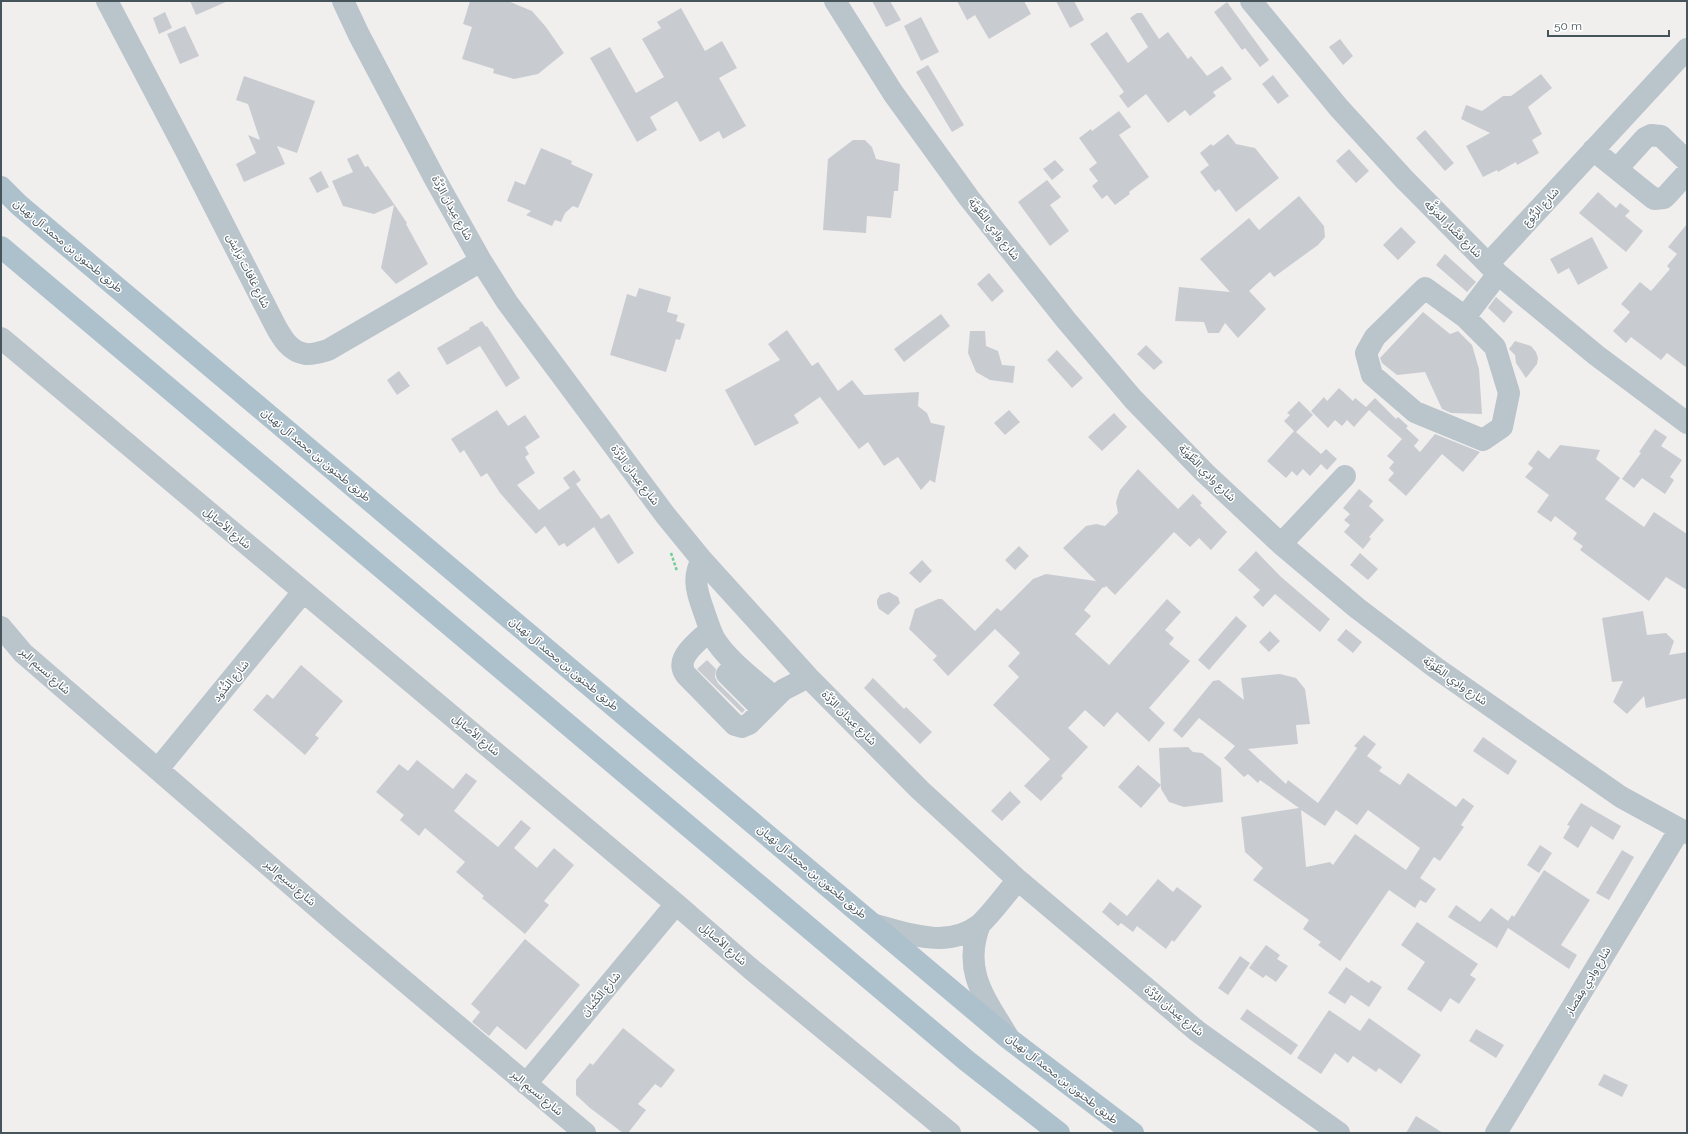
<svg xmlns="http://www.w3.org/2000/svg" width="1688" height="1134" font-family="Raleway,'Noto Sans Arabic',sans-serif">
<rect width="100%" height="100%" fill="#f1eeee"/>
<path fill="#c8ccd1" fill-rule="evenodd" d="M190,1H228L196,15Z
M470,1H508L532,11L546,27L564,53L538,74L514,79L493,73L494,69L462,59L472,27L463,24Z
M872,1H890L901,20L886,27Z
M957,1H1024L1031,14L989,39L975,15L967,20Z
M1056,1H1074L1084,20L1070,28Z
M1227,2L1269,60L1260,67L1245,48L1242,50L1214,12Z
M681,8L705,51L722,41L737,68L719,78L746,126L723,139L719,131L700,142L677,101L650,117L657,130L637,142L590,58L610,47L636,93L664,77L642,39L661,28L657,22Z
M165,12L172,28L159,34L153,18Z
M1137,13H1142L1159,39L1168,32L1188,59L1191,56L1207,76L1222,66L1232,79L1213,92L1216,96L1190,116L1185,110L1168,123L1146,94L1128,108L1119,96L1124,92L1090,44L1107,32L1128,63L1148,47L1130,18Z
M921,17L939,52L921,61L904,26Z
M185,26L199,56L180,64L167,34Z
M1340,39L1353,56L1343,65L1329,47Z
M928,65L964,125L952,132L916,72Z
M1541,74L1552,88L1528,107L1542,134L1532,140L1539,153L1517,165L1516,162L1498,172L1497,170L1483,177L1466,146L1490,133L1461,119L1466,105L1482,111L1503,96H1511Z
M1273,75L1289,96L1278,104L1262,84Z
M244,76L315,101L297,153L277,146L285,164L244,182L236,164L256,153L248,135L260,140L248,104L236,100Z
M1119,111L1131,127L1119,135L1149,177L1129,192L1130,194L1115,205L1107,195L1102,199L1092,186L1098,181L1089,169L1097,163L1079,138L1091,129L1092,131Z
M1425,130L1454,163L1445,171L1416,138Z
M1228,134L1236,144L1255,148L1279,178L1236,212L1219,189L1215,192L1200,172L1209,165L1200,153L1211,144L1213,146Z
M853,140H865L872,147L876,159L900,164L898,191H894L891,218L867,216L866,233L823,230L828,159Z
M541,148L572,161L571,164L593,174L578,208L573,206L565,213L561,222L555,220L552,226L526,215L531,211L507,201L515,181L525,185Z
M1349,149L1369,171L1356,183L1336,161Z
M358,154L365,167L368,166L407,223L406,224L428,264L396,284L381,268L394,205L374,214L343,206L332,181L353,172L347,159Z
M1055,160L1064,170L1052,180L1043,169Z
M321,171L329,187L317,193L309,178Z
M1047,180L1061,197L1050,205L1069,231L1050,246L1018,202Z
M1598,192L1616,208L1620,203L1630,211L1625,216L1643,231L1626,252L1579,213Z
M1299,196L1324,226L1325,237L1318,245L1274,277L1270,272L1249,291L1266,309L1238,338L1225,323L1219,333H1208L1204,322L1175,321L1179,287L1230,292L1200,259L1249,218L1259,230Z
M1687,224V368L1667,353L1661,360L1631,337L1626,343L1613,331L1630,312L1621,304L1640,282L1651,291L1670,269L1667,266L1677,254L1668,247Z
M1401,227L1416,242L1398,260L1383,245Z
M1592,237L1608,268L1578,285L1569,268L1558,274L1550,259Z
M1445,254L1476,282L1467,292L1436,265Z
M989,273L1004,291L992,302L977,284Z
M639,288L671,297L667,312L678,315L676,321L685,324L680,340L676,339L666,372L610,355L627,294L636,297Z
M1496,297L1513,312L1504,323L1488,308Z
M1423,312L1450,334L1458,331L1472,345L1479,369L1482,414L1451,413L1442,409L1425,372L1397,375L1382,363L1380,358Z
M941,314L950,326L904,362L894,349Z
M482,321L486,327L487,326L520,378L506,387L480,346L447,365L437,348L470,329L469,328Z
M787,330L812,366L818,362L838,391L852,380L864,395L919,392L918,406L927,413L931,423L945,426L935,483L930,480L921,490L898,457L884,466L868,442L859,449L820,397L794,415L799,423L755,446L725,390L780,360L768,344Z
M970,331H985L986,346L998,351L1002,365L1015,366L1013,383L990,380L976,372L968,353Z
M1515,341L1531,346L1536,352L1538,358L1537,364L1526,378L1516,363L1515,355L1509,349Z
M1146,345L1163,362L1154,370L1137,354Z
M1057,350L1083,378L1072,388L1047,360Z
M399,371L410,386L397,395L387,380Z
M1339,388L1353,401L1355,398L1366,407L1375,398L1396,419L1398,417L1408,426L1406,428L1419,440L1414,446L1420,452L1435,434L1480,452L1463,472L1442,454L1406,496L1388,480L1394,473L1389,468L1394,462L1387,456L1402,439L1369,410L1354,427L1347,420L1342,426L1335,420L1328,428L1311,411L1324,397L1327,401Z
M1299,401L1313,415L1296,432L1321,454L1326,449L1337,459L1327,470L1321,464L1310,476L1303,469L1297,476L1292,471L1286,478L1267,461L1294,431L1284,421L1290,415L1287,413Z
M497,410L508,426L525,415L540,437L525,447L529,454L525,457L535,473L517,485L539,510L570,488L563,478L574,470L581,480L576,484L601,519L609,514L634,553L618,564L594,527L567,547L564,543L559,546L545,526L536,534L500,493L487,473L481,477L464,450L460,453L451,439Z
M1009,410L1020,422L1005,435L994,423Z
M1114,413L1127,427L1102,451L1088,437Z
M1655,429L1667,437L1661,446L1682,460L1670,477L1674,480L1665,494L1642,478L1634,488L1622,479L1641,453L1639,452Z
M1560,445L1600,450L1596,459L1620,478L1605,499L1644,527L1654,512L1687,534V590L1666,577L1649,601L1580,550L1583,546L1573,539L1577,533L1555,516L1551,522L1537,512L1549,495L1525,477L1533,468L1528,464L1538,450L1549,459Z
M1138,469L1178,509L1193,494L1202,503L1200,505L1227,532L1211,550L1199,538L1190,547L1174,532L1115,595L1106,586L1104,588L1103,587L1084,610L1091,616L1075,634L1109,665L1167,599L1181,612L1165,630L1174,638L1169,644L1190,661L1149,708L1165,723L1149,742L1117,712L1104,727L1085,710L1068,728L1088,747L1061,776L1063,778L1041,801L1024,786L1050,759L993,705L1019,677L1008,666L1020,653L995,629L948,676L933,660L937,656L909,629L915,609L938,599H942L975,631L997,608L1001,611L1033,579L1046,574L1096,581L1063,548L1086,526L1096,524L1105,526L1118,513L1116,502L1120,490Z
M1359,489L1373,501L1369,506L1384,520L1369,537L1371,539L1363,549L1344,532L1350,525L1344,520L1350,514L1343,508Z
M1019,546L1029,556L1015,570L1005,560Z
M1256,551L1280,576L1330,619L1320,632L1275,594L1263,607L1253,597L1260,590L1238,570Z
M1360,553L1378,569L1368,580L1350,565Z
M922,560L932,571L920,583L909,573Z
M889,592L898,597L900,603L888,615L879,609L877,604V600L880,595Z
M1643,611L1647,635L1666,633L1674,641L1669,655L1687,652V698L1646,708L1644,696L1627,714L1613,702L1623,681L1612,682L1602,618Z
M1236,616L1247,626L1209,670L1198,660Z
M1346,629L1362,642L1353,653L1337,640Z
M1270,631L1280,641L1269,652L1259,642Z
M707,660L716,669L715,677L718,683L745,710L742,713L697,669Z
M301,665L343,701L315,735L319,738L305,755L253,710L267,694L273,699Z
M1280,674L1296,678L1305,689L1310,724L1296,725L1298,744L1248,749L1286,784L1288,780L1318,803L1357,748L1354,746L1364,735L1376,744L1367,756L1382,767L1379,771L1400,785L1408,773L1456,807L1463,798L1474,806L1461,825L1464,827L1440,861L1434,857L1420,878L1436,889L1426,903L1420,900L1415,908L1389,890L1340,961L1318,945L1321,942L1303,929L1309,920L1253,880L1263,868L1245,852L1241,817L1299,808L1260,780L1258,783L1248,774L1244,777L1224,758L1235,746L1199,718L1182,738L1173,730L1213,681L1219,680L1244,700L1241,678ZM1301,810L1325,826L1336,810L1357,825L1368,810L1420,848L1406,870L1355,834L1333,865L1330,862L1306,867Z
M873,678L904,709L906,707L932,732L920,744L864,688Z
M1483,737L1517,761L1508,775L1473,751Z
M1188,747L1193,752L1202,753L1221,768L1223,802L1184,807L1169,802L1161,789L1159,748Z
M417,760L453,789L466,773L477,781L454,811L498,847L521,820L531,828L514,848L537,868L554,848L574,865L544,901L549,905L525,934L482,898L484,896L456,872L465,862L425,828L419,836L400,820L404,815L376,792L399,764L408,771Z
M1138,765L1161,785L1141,808L1118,787Z
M1010,791L1021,802L1002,821L991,811Z
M1581,803L1621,826L1613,840L1591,826L1578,848L1563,838L1570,826L1567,825Z
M1540,845L1552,853L1539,873L1527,865Z
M1622,850L1634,857L1609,900L1596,893Z
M1544,870L1590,900L1561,945L1577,955L1569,969L1508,928L1497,948L1448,917L1456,905L1480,922L1491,908L1508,921L1512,915L1514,917Z
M1158,879L1173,892L1177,887L1202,906L1174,942L1172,940L1166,949L1137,926L1133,932L1121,923L1118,926L1102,912L1110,902L1127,916Z
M1417,922L1478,964L1470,975L1476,979L1459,1004L1450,998L1441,1012L1407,989L1425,962L1401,945Z
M525,939L580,985L526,1050L497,1026L489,1036L472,1022L480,1012L471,1004Z
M1266,945L1280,955L1277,959L1288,966L1276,982L1266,975L1263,978L1249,968Z
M1240,956L1250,963L1228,995L1218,988Z
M1346,967L1369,983L1371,980L1382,987L1369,1007L1351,995L1345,1004L1328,993Z
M1247,1009L1298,1045L1291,1055L1240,1019Z
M1329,1010L1360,1031L1369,1018L1421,1055L1401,1084L1379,1068L1376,1072L1353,1056L1348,1063L1335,1053L1321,1074L1297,1058Z
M623,1028L675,1070L661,1088L655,1084L638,1104L646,1110L628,1133H623L590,1108L576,1095V1080L590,1063L593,1065Z
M1476,1029L1504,1045L1496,1058L1469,1041Z
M1604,1074L1628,1085L1622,1097L1598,1085Z
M1416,1116L1443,1133H1406Z"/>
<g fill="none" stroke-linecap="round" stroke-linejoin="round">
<path stroke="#73cd96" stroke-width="2.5" stroke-dasharray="3 2" stroke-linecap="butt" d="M671,553L677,571"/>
<path stroke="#b9c4cb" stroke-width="22" d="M107,1L187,153L275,325C282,338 290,352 306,354C312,355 321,352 328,350L481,261
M343,1L359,35L435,179L481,261L507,302L666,516L702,560L808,677L920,790L1018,880L1197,1031L1339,1133
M835,1L893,93L969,198L1066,320L1133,399L1205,473L1281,544L1357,608L1436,668L1621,797L1687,833
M1251,1L1339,108L1404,179L1498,274L1596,355L1687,423
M1593,150L1654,199L1664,198L1667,195L1687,173
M1617,169L1645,138L1651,135L1661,136L1687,161
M1488,264L1687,49
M1465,317L1495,347L1509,393L1502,427L1483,440L1415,412L1372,375L1366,353L1375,337L1425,288L1465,317L1498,274
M1,338L676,904L751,969L950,1133
M1281,544L1345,476
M702,560C693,576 696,589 702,606C706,617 709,628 714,638C726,659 756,681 775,698
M1,627L23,653L340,927L585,1133
M710,630C699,641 673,658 686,675L735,725L742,727L749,724L783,690L808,677
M727,674L763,710
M158,769L303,592
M980,924C962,970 984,997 1007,1035
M875,925C910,934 947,949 979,925C990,916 1007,892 1018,880
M526,1084L676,904
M1496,1133L1680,829"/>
<path stroke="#adc1cd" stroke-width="22" d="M1,187L19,205L1008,1038L1133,1133
M1,247L967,1061L1059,1133"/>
</g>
<g text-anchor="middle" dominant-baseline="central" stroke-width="3" stroke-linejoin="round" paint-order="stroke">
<g font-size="11" fill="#46545b" stroke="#fff">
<text transform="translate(1541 207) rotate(-47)">شارع الرُّبُوع</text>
<text transform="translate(452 208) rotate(61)">شارع عِيدان الرَّدَّة</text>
<text transform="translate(994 229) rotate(52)">شارع وادِي الطِّوَيَّة</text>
<text transform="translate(1453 229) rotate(45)">شارع قصَّار المَرَقَّه</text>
<text transform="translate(68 246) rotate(40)">طريق طحنون بن محمد آل نهيان</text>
<text transform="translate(248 271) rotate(63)">شارع غافات بَرايش</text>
<text transform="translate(316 455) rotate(40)">طريق طحنون بن محمد آل نهيان</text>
<text transform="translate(1207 473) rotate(45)">شارع وادِي الطِّوَيَّة</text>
<text transform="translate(635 475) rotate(53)">شارع عِيدان الرَّدَّة</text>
<text transform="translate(227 528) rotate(40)">شارع الأصايِل</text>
<text transform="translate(564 664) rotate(40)">طريق طحنون بن محمد آل نهيان</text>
<text transform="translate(45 671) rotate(42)">شارع نسيم البر</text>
<text transform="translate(231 681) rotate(-51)">شارع النُّدُود</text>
<text transform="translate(1455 681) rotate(35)">شارع وادِي الطِّوَيَّة</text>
<text transform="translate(849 718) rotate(45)">شارع عِيدان الرَّدَّة</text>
<text transform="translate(476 735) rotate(40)">شارع الأصايِل</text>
<text transform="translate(812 872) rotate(40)">طريق طحنون بن محمد آل نهيان</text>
<text transform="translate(290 883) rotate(41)">شارع نسيم البر</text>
<text transform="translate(723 944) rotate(41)">شارع الأصايِل</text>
<text transform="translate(1588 981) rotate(-59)">شارع وادِي مِقصار</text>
<text transform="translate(601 994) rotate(-50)">شارع الكُثبان</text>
<text transform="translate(1174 1011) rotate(39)">شارع عِيدان الرَّدَّة</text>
<text transform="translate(1062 1079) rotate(38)">طريق طحنون بن محمد آل نهيان</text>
<text transform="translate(537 1093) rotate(40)">شارع نسيم البر</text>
</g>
</g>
<rect width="1688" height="1134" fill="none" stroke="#46545b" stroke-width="4"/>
<path d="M1548 30v6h121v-6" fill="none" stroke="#46545b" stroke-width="2"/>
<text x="1554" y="30" font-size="12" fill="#46545b" stroke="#ffffff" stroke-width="3" paint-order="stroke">50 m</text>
</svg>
